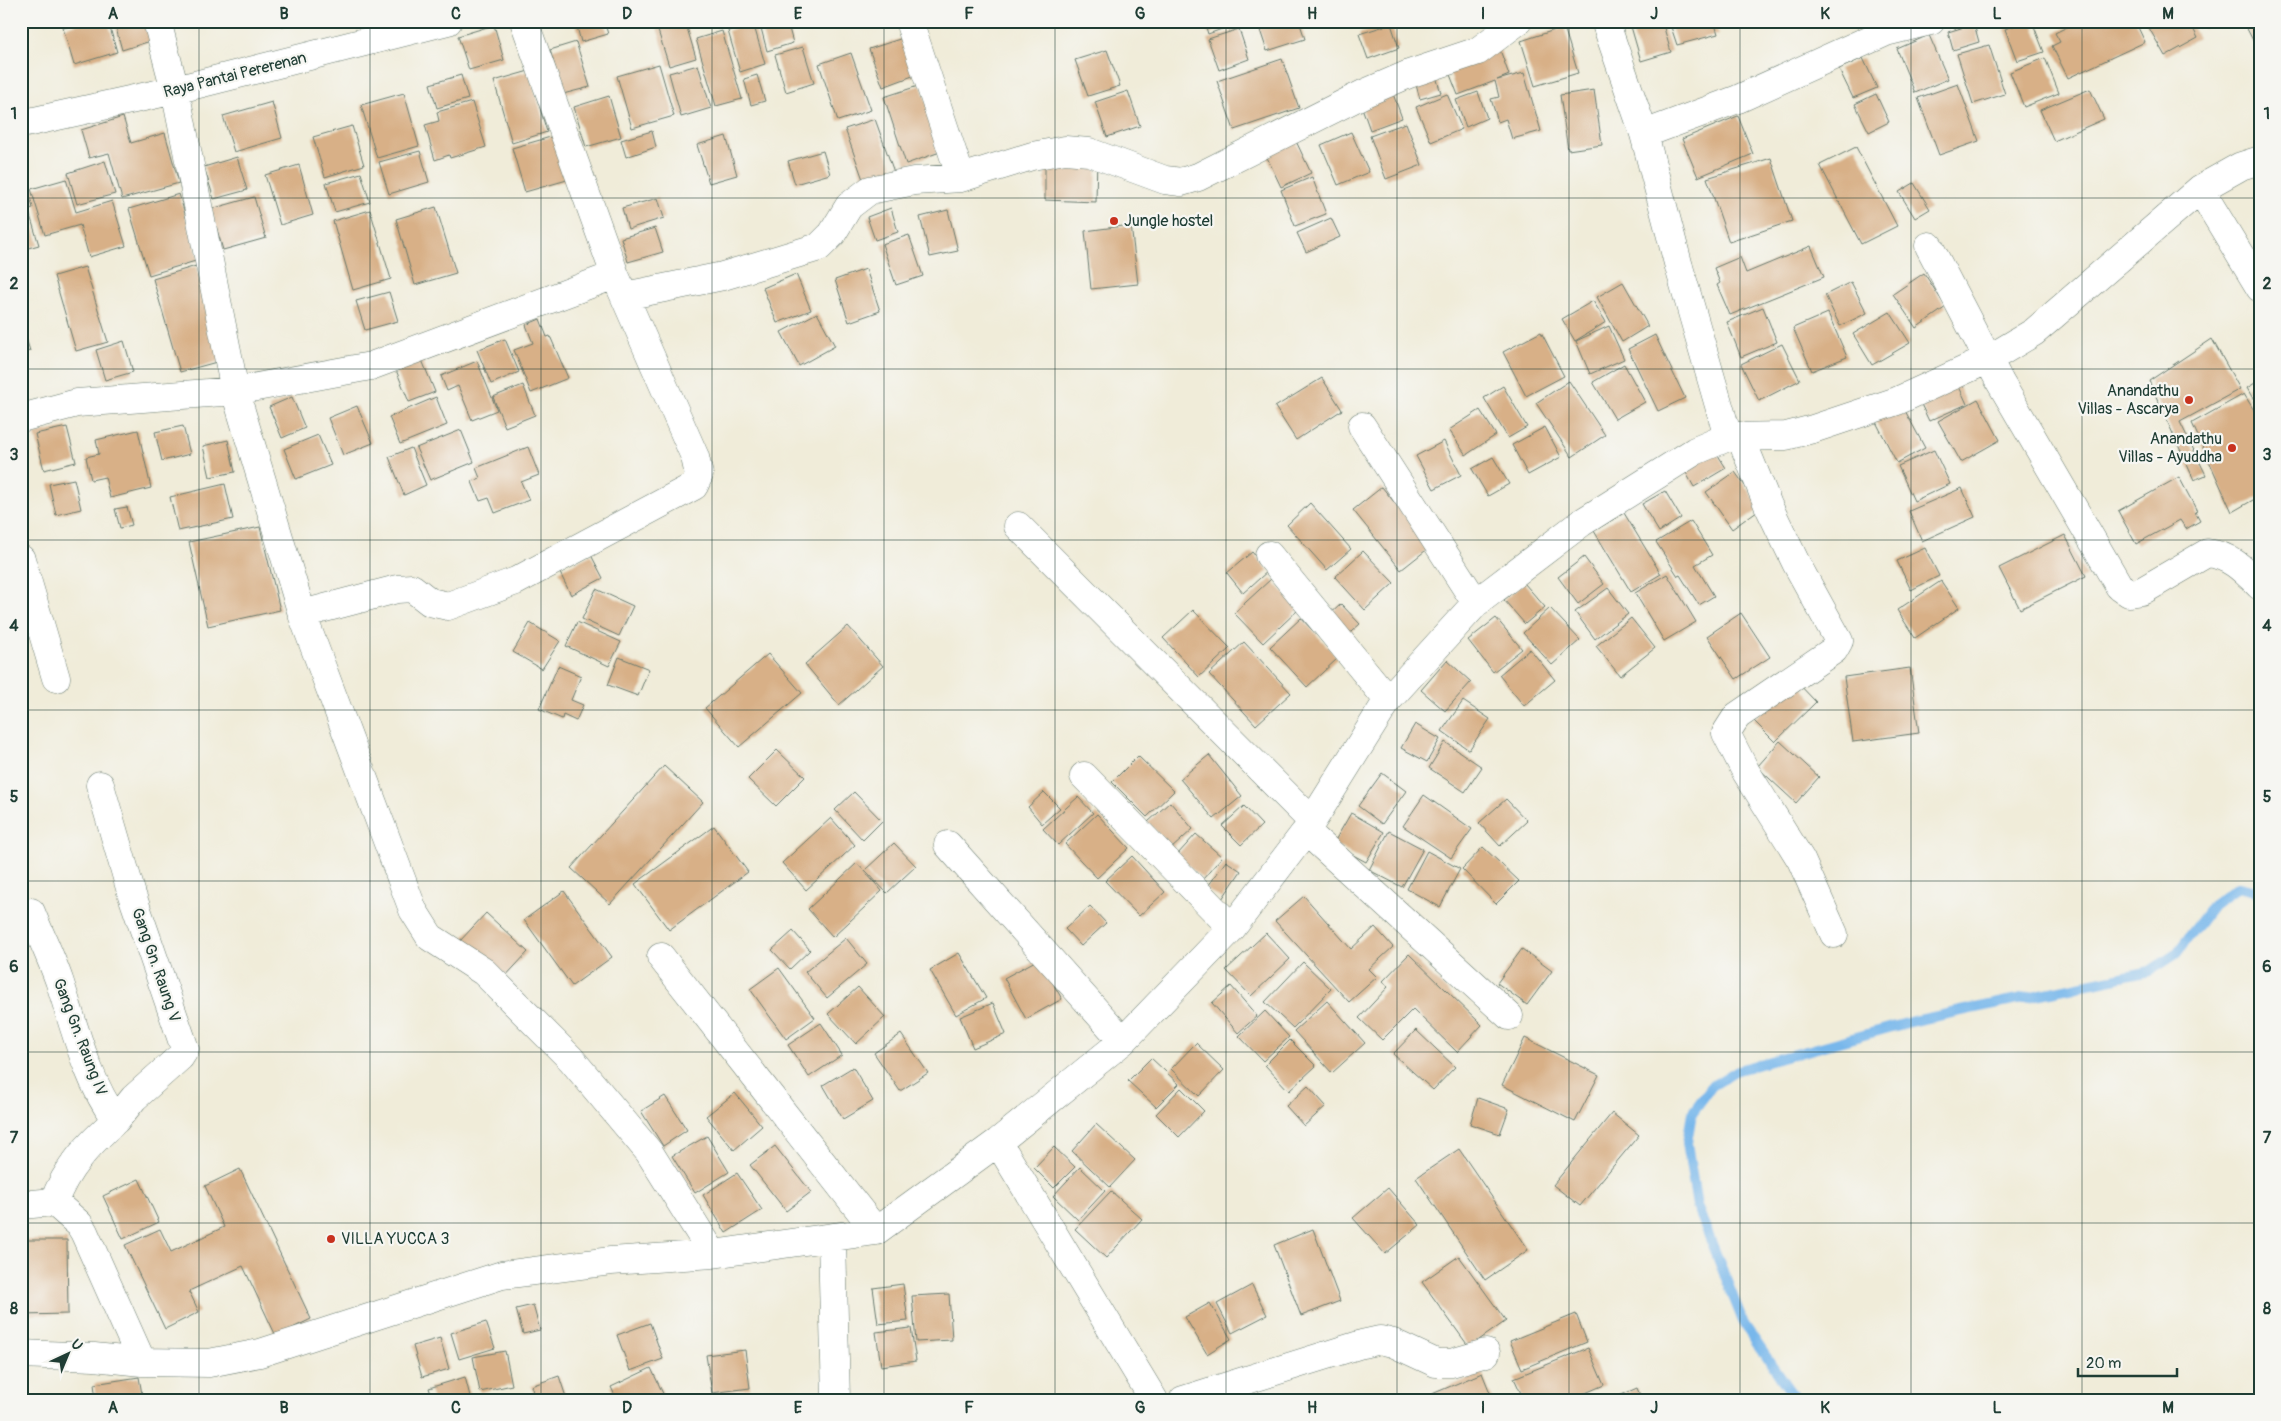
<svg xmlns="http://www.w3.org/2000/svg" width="2281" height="1421" font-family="Pangolin,sans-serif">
<rect width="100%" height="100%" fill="#f6f6f2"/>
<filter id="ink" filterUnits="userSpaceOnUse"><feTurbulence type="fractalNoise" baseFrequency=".02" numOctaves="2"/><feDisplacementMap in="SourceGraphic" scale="10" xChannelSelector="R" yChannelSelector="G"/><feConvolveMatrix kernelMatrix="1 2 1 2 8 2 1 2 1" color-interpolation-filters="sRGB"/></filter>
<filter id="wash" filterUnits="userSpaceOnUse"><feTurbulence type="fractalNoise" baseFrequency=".0096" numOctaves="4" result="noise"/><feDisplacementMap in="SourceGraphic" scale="20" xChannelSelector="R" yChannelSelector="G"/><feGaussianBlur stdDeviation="1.12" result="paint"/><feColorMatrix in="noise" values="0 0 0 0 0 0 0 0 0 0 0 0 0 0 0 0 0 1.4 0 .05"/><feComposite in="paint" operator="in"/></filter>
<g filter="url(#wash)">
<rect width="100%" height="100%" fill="#f0ecd9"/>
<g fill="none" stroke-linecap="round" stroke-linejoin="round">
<path stroke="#78b7eb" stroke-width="10" d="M1796,1400L1744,1324L1697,1206L1687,1143L1692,1113L1712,1086L1738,1070L1914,1021L2150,971L2176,954L2213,905L2238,887L2260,892"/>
</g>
<g id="blocks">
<path fill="#d8b087" d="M88,21H108L117,52L74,65L63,28Z
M114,21H151L157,39L122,50Z
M281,21H304L305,22L282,26Z
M581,21H604L608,34L581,42L576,23Z
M655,21H685L696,58L669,66Z
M753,21H767L754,26L765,64L740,72L728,31Z
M787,21L793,43L767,51L761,28Z
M820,21H837L838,22L822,26Z
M1204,21H1235L1236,24L1208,34Z
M1257,21H1299L1305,39L1267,51Z
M1348,21H1364V22L1350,26Z
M1638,21H1662L1671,52L1641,61L1630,23Z
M1669,21H1714L1718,34L1677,45Z
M2027,21H2032L2044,52L2017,61L2005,29Z
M2079,21H2135L2145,42L2068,78L2052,46L2060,42L2055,33Z
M2145,21H2189L2198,38L2165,56Z
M2198,21H2215L2203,29Z
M2243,21H2260V49L2258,50Z
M1391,24L1399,48L1368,59L1359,34Z
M1974,24L1979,42L1953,50L1948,32Z
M494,25L504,60L469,70L458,36Z
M1564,27L1578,73L1535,86L1521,41Z
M1239,29L1249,59L1219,70L1208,39Z
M722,31L742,99L716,106L696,39Z
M1929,35L1948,79L1915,93L1897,49Z
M906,37L918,74L883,87L869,49Z
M576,42L590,87L563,94L550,50Z
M1989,45L2005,94L1973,104L1957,54Z
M803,47L814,83L786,92L775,55Z
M1499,47L1509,75L1497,80L1524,73L1541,131L1512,139L1506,119L1498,122L1491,99L1499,97L1495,81L1458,95L1447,67Z
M1107,50L1120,86L1088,96L1075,60Z
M851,53L871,110L838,121L819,64Z
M1863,58L1877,88L1853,98L1839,69Z
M2045,58L2059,93L2024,107L2010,72Z
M1282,59L1299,108L1234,130L1217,81Z
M659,64L674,116L632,128L617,76Z
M698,65L711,108L681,117L669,73Z
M529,71L547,132L512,143L494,81Z
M1435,73L1441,93L1420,99L1414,78Z
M461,75L468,99L437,108L430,84Z
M757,75L765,101L751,105L744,79Z
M1958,84L1979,141L1939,155L1918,98Z
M921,85L943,151L906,164L884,97Z
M2090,89L2104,119L2054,141L2040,110Z
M1594,90L1602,145L1568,150L1560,95Z
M1128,91L1140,126L1107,137L1095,102Z
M1392,91L1402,118L1370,130L1360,102Z
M1478,92L1487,118L1466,127L1456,100Z
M404,93L419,146L377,158L361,105Z
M1447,94L1462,129L1431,142L1416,107Z
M1876,94L1889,122L1869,132L1855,104Z
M609,96L621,137L586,147L574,107Z
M272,102L282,138L234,152L223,116Z
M472,102L486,147L450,158L449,155L435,160L425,125L439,121L437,112Z
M1738,116L1753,154L1698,177L1682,139Z
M123,117L131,143L165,133L179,183L122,199L109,153L89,158L81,130Z
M875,119L895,175L865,185L845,129Z
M1406,123L1422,165L1386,179L1370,136Z
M352,126L364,165L325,177L313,137Z
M652,131L656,147L626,157L621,140Z
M1351,132L1369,172L1338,185L1321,145Z
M554,136L567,180L525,192L512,148Z
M726,136L737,175L709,183L697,145Z
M1295,139L1311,173L1281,187L1265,153Z
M1856,147L1897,226L1861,244L1820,165Z
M420,151L429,182L389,194L379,162Z
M823,151L830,174L795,184L788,161Z
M1045,155L1097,156L1096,202L1045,200Z
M237,157L247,190L214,199L204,167Z
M1771,158L1792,221L1729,242L1707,178Z
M105,161L115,194L77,204L68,173Z
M299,165L313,215L280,225L265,175Z
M361,173L370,202L335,212L326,183Z
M1312,177L1326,214L1295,226L1281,190Z
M25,179L33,208L21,211V180Z
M66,179L76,212L112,201L126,246L89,257L80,225L45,235L31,189Z
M1914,183L1930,209L1915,218L1899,192Z
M179,194L199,260L149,275L129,209Z
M254,197L266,238L223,250L211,209Z
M658,198L664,218L628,229L622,208Z
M436,207L456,273L415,285L396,219Z
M891,208L898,232L875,240L867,217Z
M370,210L391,279L353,290L333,221Z
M948,210L958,251L930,257L920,217Z
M29,212L39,245L21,250V215Z
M1331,218L1340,237L1306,252L1297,233Z
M1131,225L1138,284L1091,289L1085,231Z
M655,228L663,252L628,262L621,238Z
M909,235L923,276L896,285L882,244Z
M1811,246L1824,277L1730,315L1717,285L1720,283L1714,268L1740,257L1746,273Z
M196,266L224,360L180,372L153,279Z
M85,267L108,342L76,351L54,276Z
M866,269L880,311L849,322L835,280Z
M1924,273L1946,307L1916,328L1893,294Z
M796,274L811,310L777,323L763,288Z
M1623,282L1648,326L1622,342L1597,297Z
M1851,282L1867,313L1840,326L1825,295Z
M389,292L398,321L365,330L356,301Z
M1593,301L1606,322L1575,341L1562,319Z
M1763,307L1777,342L1741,357L1727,322Z
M1890,312L1910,343L1872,365L1853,334Z
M817,313L835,346L799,366L781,332Z
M1828,313L1847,357L1812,371L1793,328Z
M540,319L547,337L550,336L568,378L531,393L514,350L533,343L526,325Z
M21,322L30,351L21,353Z
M1609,326L1624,359L1590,374L1576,341Z
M1541,332L1564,376L1526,396L1503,352Z
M1655,335L1685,398L1658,411L1628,349Z
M505,339L519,372L491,384L477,350Z
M2212,339L2240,389L2180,422L2206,475L2194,480L2149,381Z
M124,341L133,372L105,380L96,350Z
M1782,344L1800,380L1759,401L1741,364Z
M422,360L435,392L409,402L396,370Z
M477,361L497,410L472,420L458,386L447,391L441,376Z
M1624,364L1645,402L1615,419L1593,382Z
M1322,378L1342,410L1296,440L1275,407Z
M1956,380L1967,404L1929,421L1918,398Z
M2260,380V411L2247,388Z
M1569,381L1605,435L1572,457L1536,403Z
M523,385L535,415L505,427L493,397Z
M1503,386L1527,427L1508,438L1484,398Z
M2244,394L2260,420V496L2232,512L2192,423Z
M292,397L305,428L282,438L269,407Z
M436,397L447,425L400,444L389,417Z
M1978,399L2000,440L1961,462L1938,421Z
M1902,405L1925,448L1897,463L1875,420Z
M357,406L373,443L343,455L328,418Z
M1480,410L1496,435L1466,455L1449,430Z
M183,426L190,454L162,461L155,432Z
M67,427L76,462L44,470L35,434Z
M1545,427L1561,457L1528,475L1512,445Z
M138,430L151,488L110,498L105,477L91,480L86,457L99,454L96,440Z
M461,430L474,462L430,480L416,448Z
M318,435L331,465L296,479L284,449Z
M228,440L235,472L210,477L203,446Z
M1444,441L1461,475L1434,489L1416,456Z
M528,447L539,475L521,482L529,500L495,513L489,498L480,501L472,482L480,478L476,468Z
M411,448L426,485L404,495L389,457Z
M1934,450L1950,484L1914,501L1898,466Z
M1716,452L1726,468L1694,487L1685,471Z
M1493,457L1509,484L1488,496L1472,469Z
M1735,472L1761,508L1732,529L1706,492Z
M2179,477L2197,511L2195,512L2200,521L2186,529L2180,520L2136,544L2118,511Z
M74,479L81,509L56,515L49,484Z
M225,484L233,519L178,531L170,497Z
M1382,487L1430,547L1401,570L1353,510Z
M1962,488L1975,517L1922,541L1909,511Z
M1665,491L1681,518L1659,532L1642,504Z
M1310,503L1351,549L1327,570L1287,525Z
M127,507L132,525L120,528L115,509Z
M1624,513L1661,574L1631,592L1594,531Z
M1691,521L1712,555L1695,565L1714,596L1699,605L1680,575L1678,576L1656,542Z
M260,527L280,610L208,626L189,542Z
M2065,535L2086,576L2020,609L1999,568Z
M1925,548L1939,576L1911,590L1897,561Z
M1363,551L1394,583L1365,610L1335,577Z
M1252,552L1268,571L1243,593L1227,573Z
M591,555L603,578L571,595L559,571Z
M1584,557L1604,584L1578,604L1558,577Z
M1667,574L1696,622L1664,641L1635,593Z
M1271,579L1299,609L1263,643L1234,613Z
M1941,581L1959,608L1915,638L1897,610Z
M1524,583L1545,607L1525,624L1504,600Z
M1608,588L1628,614L1595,639L1575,612Z
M596,589L633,606L619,636L582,619Z
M1341,604L1360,624L1343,639L1325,619Z
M1550,608L1580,640L1552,665L1523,633Z
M1193,610L1230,648L1199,677L1163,638Z
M1741,613L1770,657L1736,679L1707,636Z
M1301,618L1338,658L1307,687L1270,647Z
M1496,618L1522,649L1493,672L1468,640Z
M1631,618L1655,648L1620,676L1596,646Z
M577,622L621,642L609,666L566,646Z
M530,623L560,641L542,669L513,652Z
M848,626L883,666L839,705L805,664Z
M1244,642L1291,693L1256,725L1209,674Z
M1530,649L1555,680L1524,706L1499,675Z
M768,654L802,693L739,747L705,708Z
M619,657L649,669L638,696L608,685Z
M1447,660L1471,682L1445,711L1421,690Z
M558,666L581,676L571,700L583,705L576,721L563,715L562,719L539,709Z
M1910,668L1919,733L1853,742L1844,677Z
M1795,680L1816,702L1775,742L1753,720Z
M1463,701L1490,719L1469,750L1442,731Z
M1415,724L1440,739L1427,762L1401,748Z
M1780,741L1819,777L1796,803L1757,767Z
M1445,742L1482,767L1465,792L1429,768Z
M777,750L805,777L776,806L748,779Z
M1209,755L1242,796L1214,819L1180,779Z
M1138,756L1174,791L1147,817L1112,782Z
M664,766L703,802L610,904L571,868Z
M1382,773L1406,791L1382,824L1358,806Z
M854,792L882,821L863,840L835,810Z
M1044,792L1060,808L1042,824L1028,807Z
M1424,795L1472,829L1451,858L1403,826Z
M1078,797L1093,813L1058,845L1043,829Z
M1506,799L1527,821L1500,846L1479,823Z
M1170,802L1193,829L1171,849L1148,822Z
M1244,806L1262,825L1241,845L1222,826Z
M1351,813L1384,832L1366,862L1333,844Z
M1097,814L1129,848L1097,878L1065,844Z
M831,818L855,845L806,890L782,863Z
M714,826L748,872L669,930L635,884Z
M1389,831L1423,849L1402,887L1369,870Z
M1196,834L1222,857L1203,879L1177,855Z
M894,843L916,866L887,893L865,870Z
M1483,847L1519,881L1496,904L1462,869Z
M1427,851L1460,869L1440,907L1407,889Z
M1132,856L1165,892L1139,916L1105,881Z
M1226,861L1241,871L1222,899L1206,889Z
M857,863L882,891L833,937L808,909Z
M564,891L612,957L572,986L524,920Z
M1304,896L1351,949L1375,927L1393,947L1369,969L1377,977L1349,1002L1275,921Z
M1090,906L1106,923L1081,946L1065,929Z
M486,913L528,952L501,981L459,942Z
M793,931L810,950L790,969L772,950Z
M1266,933L1290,959L1251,996L1226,970Z
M846,938L867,964L827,998L805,972Z
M1522,949L1552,971L1527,1005L1497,983Z
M959,953L986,998L956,1015L930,970Z
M1409,954L1482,1025L1457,1052L1413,1009L1382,1040L1359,1018L1388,987L1383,981Z
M1039,959L1062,999L1026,1019L1004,978Z
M1303,962L1331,989L1293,1028L1265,1002Z
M779,968L815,1018L786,1039L750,989Z
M1231,986L1257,1016L1238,1033L1212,1003Z
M858,987L885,1017L856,1044L828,1014Z
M1327,1001L1365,1043L1332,1073L1294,1031Z
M993,1003L1006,1034L973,1048L960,1017Z
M1265,1011L1289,1037L1263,1061L1239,1036Z
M821,1023L842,1055L809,1077L788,1045Z
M1416,1030L1455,1067L1433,1090L1393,1054Z
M901,1034L928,1073L900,1091L874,1053Z
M1525,1038L1599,1075L1575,1122L1502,1085Z
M1290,1040L1316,1066L1289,1091L1265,1065Z
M1196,1043L1224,1070L1199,1096L1171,1069Z
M1151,1058L1179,1084L1156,1107L1128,1081Z
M853,1067L873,1101L843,1119L823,1085Z
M1308,1086L1326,1106L1304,1126L1286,1106Z
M1181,1088L1204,1111L1179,1137L1156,1114Z
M735,1093L762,1126L734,1150L706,1116Z
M665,1096L687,1130L663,1146L641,1111Z
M1478,1098L1509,1109L1500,1134L1470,1124Z
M1612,1113L1639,1135L1580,1206L1553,1185Z
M1096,1124L1135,1160L1110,1187L1072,1151Z
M707,1136L729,1172L695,1193L672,1156Z
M775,1146L811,1192L786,1211L750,1165Z
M1054,1147L1075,1167L1054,1188L1034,1168Z
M1459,1149L1528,1250L1485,1280L1416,1178Z
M1080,1167L1105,1191L1078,1220L1053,1196Z
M240,1169L311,1319L276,1336L243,1266L189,1291L199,1312L165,1329L125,1245L160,1229L171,1252L224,1227L205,1186Z
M737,1173L762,1210L726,1233L703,1195Z
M139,1179L159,1222L123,1239L103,1196Z
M1388,1188L1420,1225L1385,1254L1353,1218Z
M1111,1191L1142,1219L1106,1258L1075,1229Z
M1313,1229L1340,1301L1301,1316L1274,1245Z
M21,1240H67L68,1314L21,1315Z
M1459,1256L1506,1321L1469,1347L1422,1282Z
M903,1284L908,1321L878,1324L873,1288Z
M1252,1285L1267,1315L1232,1333L1217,1304Z
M949,1294L952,1340L916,1342L912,1296Z
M1210,1303L1231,1339L1207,1354L1185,1317Z
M533,1305L540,1330L523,1334L516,1309Z
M1576,1314L1587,1342L1522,1369L1510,1341Z
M486,1322L495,1348L459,1359L451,1333Z
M650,1323L663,1359L630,1371L617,1335Z
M911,1328L916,1361L881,1366L876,1332Z
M440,1338L449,1369L422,1377L413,1346Z
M1588,1348L1604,1385L1569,1400H1524L1514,1378Z
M745,1350L750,1388L712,1393L706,1355Z
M505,1351L512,1385L480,1392L473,1357Z
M651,1368L666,1400H617L611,1387Z
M1482,1373L1493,1400H1426L1425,1397Z
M559,1376L567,1400H536L531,1386Z
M139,1377L143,1400H96L94,1384Z
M465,1377L471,1400H433L429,1388Z
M1637,1388L1642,1400H1610Z
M744,1395L745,1400H724V1399Z"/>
</g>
</g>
<g filter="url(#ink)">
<use href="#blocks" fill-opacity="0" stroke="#687a6e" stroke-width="1"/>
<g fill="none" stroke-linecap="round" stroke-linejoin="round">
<g stroke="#687a6e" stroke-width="29">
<path id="minor" d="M157,21L175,90L235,391L302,614L413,910L430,937L484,972L571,1059L649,1152L713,1254
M909,21L961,178
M1605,21L1644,134L1679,267L1728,437
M21,124L175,90L448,21
M1644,134L1738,99L1886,32L1931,21
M2200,189L2260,288
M1929,246L2000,382L2119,586L2129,593L2142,591L2207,553C2230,555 2244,570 2260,586
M625,296L723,276L819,247L832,234L849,206L870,190L914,181L961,178L1032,156L1065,150L1089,152L1165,180L1181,182L1198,177L1365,93L1409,74L1478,51L1518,21
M21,418L77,403L235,391L371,366L615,275
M1362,426L1476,603
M1740,436L1768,505L1796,563L1839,641L1834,650L1737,716L1726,733L1746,772L1801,860L1834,934
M1018,526L1312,821
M1269,555L1388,700
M21,559L56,678
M302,614L397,589L412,588L430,602L448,606L516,581L694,486L699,475L695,457L615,275L524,21
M1084,776L1232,928
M100,785L132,895L185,1049L180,1057L134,1098L116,1120
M1306,831L1509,1016
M948,845L1123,1041
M31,912C40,935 52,959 60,983C74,1026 88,1083 116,1120C89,1144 66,1168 54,1202
M661,957L876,1231
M998,1142L1154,1400
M21,1205L54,1202L79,1224L84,1232L142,1362
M832,1239L836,1400
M21,1354L94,1357L142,1362L209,1363L260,1353L502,1275L611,1261L713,1254L876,1231L998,1142L1123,1041L1232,928L1306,831L1388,700L1476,603L1581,523L1695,451L1728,437L1786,436L1813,429L1897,401L1989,359L2034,332L2200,189L2241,166L2260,160
M1183,1400L1362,1344L1380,1340L1393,1343L1436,1363H1451L1486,1353"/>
</g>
<use href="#minor" stroke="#fff" stroke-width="28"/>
</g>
</g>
<path fill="none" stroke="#1f3d34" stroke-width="1" stroke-opacity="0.55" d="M199,21V1400M370,21V1400M541,21V1400M712,21V1400M884,21V1400M1055,21V1400M1226,21V1400M1397,21V1400M1569,21V1400M1740,21V1400M1911,21V1400M2082,21V1400M21,198H2260M21,369H2260M21,540H2260M21,710H2260M21,881H2260M21,1052H2260M21,1223H2260"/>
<g fill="#c8321e" stroke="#f6f6f2" stroke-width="2">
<circle cx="1114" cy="221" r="5"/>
<circle cx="2189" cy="400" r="5"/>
<circle cx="2232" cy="448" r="5"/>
<circle cx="331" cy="1239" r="5"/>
</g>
<g text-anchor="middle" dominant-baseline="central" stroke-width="4.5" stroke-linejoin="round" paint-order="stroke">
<g font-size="16" fill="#1f3d34" stroke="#f6f6f2">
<text transform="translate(235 75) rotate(-14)">Raya Pantai Pererenan</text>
<text transform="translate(156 965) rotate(71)">Gang Gn. Raung V</text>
<text transform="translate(80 1037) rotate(69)">Gang Gn. Raung IV</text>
</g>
<g font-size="16" fill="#1f3d34" stroke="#f6f6f2" text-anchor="start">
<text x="1124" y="221">Jungle hostel</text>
<text x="2179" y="391" text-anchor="end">Anandathu<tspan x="2179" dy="18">Villas - Ascarya</tspan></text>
<text x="2222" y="439" text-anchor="end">Anandathu<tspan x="2222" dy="18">Villas - Ayuddha</tspan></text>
<text x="341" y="1239">VILLA YUCCA 3</text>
</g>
</g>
<rect width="2281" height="1421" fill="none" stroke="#f6f6f2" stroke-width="55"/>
<g transform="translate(68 1354) rotate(44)" stroke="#f6f6f2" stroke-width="4" paint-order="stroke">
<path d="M0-4L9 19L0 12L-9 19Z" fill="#1f3d34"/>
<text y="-8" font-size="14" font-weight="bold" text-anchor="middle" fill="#1f3d34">U</text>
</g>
<path d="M2078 1368v8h99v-8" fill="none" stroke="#1f3d34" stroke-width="2.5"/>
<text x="2086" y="1368" font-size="15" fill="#1f3d34" stroke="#f6f6f2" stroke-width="4" paint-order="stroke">20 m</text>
<rect x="28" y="28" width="2226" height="1366" fill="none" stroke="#1f3d34" stroke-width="2"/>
<g font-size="16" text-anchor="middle" font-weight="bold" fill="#1f3d34">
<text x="113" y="19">A</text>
<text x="284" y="19">B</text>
<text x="456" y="19">C</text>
<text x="627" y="19">D</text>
<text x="798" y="19">E</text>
<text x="969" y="19">F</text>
<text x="1140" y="19">G</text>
<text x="1312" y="19">H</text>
<text x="1483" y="19">I</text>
<text x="1654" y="19">J</text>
<text x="1825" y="19">K</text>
<text x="1997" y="19">L</text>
<text x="2168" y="19">M</text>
<text x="14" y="119">1</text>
<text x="2267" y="119">1</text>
<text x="14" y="289">2</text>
<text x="2267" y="289">2</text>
<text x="14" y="460">3</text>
<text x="2267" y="460">3</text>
<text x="14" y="631">4</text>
<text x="2267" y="631">4</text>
<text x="14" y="802">5</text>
<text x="2267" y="802">5</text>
<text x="14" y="972">6</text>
<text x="2267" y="972">6</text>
<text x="14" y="1143">7</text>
<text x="2267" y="1143">7</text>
<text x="14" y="1314">8</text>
<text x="2267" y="1314">8</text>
<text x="113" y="1413">A</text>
<text x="284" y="1413">B</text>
<text x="456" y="1413">C</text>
<text x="627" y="1413">D</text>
<text x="798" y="1413">E</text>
<text x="969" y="1413">F</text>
<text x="1140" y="1413">G</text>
<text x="1312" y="1413">H</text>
<text x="1483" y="1413">I</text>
<text x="1654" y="1413">J</text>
<text x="1825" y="1413">K</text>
<text x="1997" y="1413">L</text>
<text x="2168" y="1413">M</text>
</g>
</svg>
